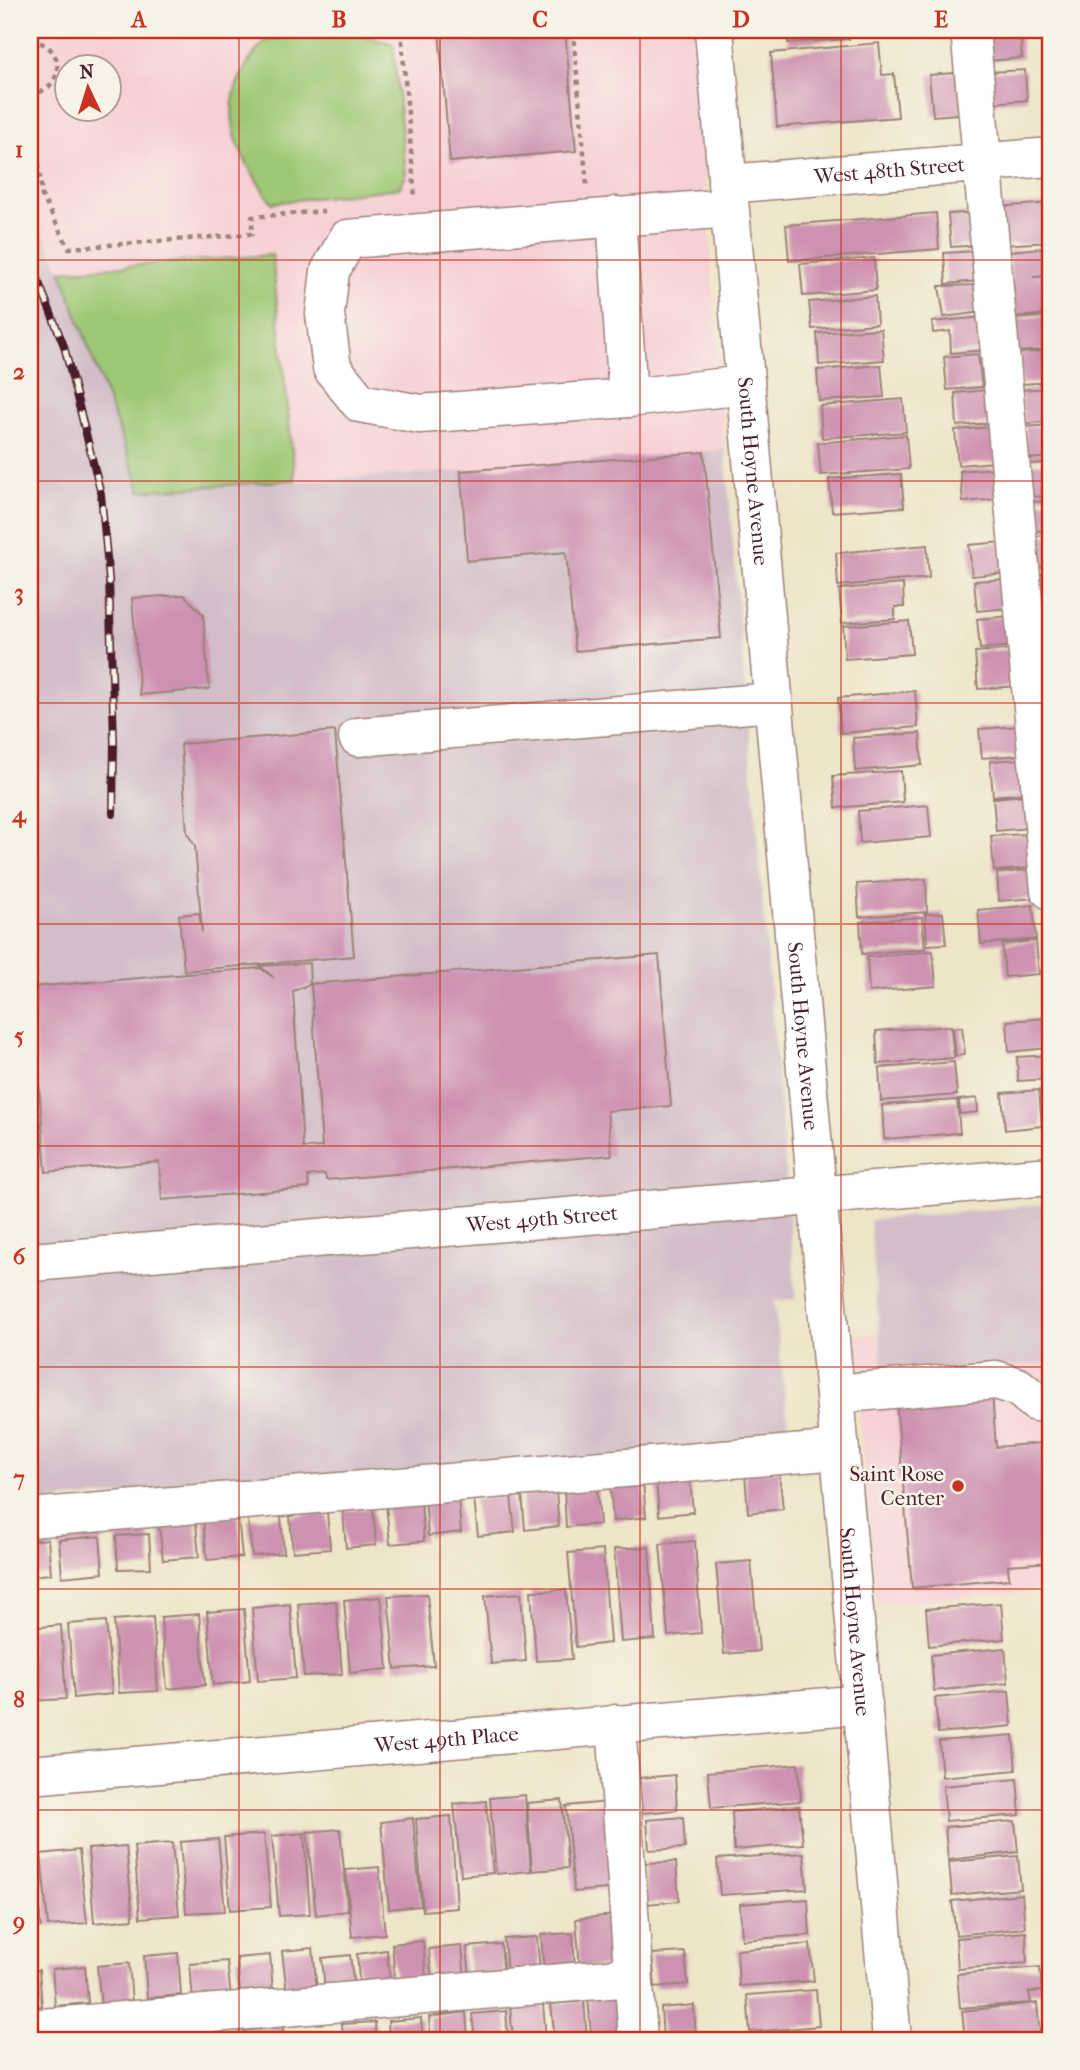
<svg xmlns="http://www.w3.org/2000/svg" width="1080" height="2070" font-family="'IM FELL French Canon',serif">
<rect width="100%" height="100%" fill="#f7f3e8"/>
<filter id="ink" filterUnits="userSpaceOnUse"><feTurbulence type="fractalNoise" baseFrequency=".0143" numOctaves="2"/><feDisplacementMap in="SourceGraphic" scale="14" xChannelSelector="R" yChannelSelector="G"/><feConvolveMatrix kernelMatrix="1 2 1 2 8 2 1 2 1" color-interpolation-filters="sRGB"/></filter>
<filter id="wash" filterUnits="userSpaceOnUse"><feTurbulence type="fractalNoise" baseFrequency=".00686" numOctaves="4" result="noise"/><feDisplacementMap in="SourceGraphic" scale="28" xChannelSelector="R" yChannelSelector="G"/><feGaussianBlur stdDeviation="1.57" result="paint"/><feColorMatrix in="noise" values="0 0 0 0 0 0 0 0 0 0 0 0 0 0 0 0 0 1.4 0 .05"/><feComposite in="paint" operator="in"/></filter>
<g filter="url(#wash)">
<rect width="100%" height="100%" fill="#eee5c8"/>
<path fill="#f7cfd4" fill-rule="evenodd" d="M30,30H694L725,450L461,471L141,491L61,271L30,206ZM66,66H108V108H66Z
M880,1333L883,1375L1050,1363V1590L877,1604L856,1381V1335Z"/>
<path fill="#d2bdc8" d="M30,206L61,271L141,491L461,471L725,450L796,1299L774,1301L790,1441L30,1502Z
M1050,1204V1363L883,1375L870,1220Z"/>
<path fill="#9ec874" stroke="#747450" stroke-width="2" d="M291,30C327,29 358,33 393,44L406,176L399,188L272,203C244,164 218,123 241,75C247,64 254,52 263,44C270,37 283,34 291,30Z
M272,255L295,480L141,491L61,271Z"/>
<g id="blocks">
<path fill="#cd91b1" d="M439,30H565L576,151L450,162Z
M787,30H848L849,39L788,43Z
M985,30H1020L1022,58L988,61Z
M1045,30H1050V62H1047Z
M879,43L882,75L894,74L898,117L777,127L771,53Z
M1025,70L1027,100L993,103L990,72Z
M966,72L970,113L933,116L929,75Z
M1050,203V242L1001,245L998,207Z
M979,212L982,245L951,247L948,214Z
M936,213L939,249L789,261L786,225Z
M1042,248L1044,275L1033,277L1049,276L1050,314L1012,317L1009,251Z
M976,251L978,281L946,284L944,253Z
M874,258L876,290L803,296L800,264Z
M980,285L983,312L944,317L939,286Z
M875,296L877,324L812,329L809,302Z
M1046,316L1049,349L1017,352L1015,319Z
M984,317L987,350L951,353L950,331L933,333L932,322Z
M881,329L884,360L819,365L817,333Z
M1050,351V382L1022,384L1019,353Z
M978,354L982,387L947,390L944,357Z
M881,365L884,397L819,401L817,370Z
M1050,388V421L1024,424L1021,390Z
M988,390L990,423L957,426L955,393Z
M903,399L906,432L822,438L820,406Z
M1050,425V457L1028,459L1025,427Z
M993,427L996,462L958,465L955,430Z
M906,435L909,469L821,475L818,443Z
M704,452L721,638L575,651L566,552L467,561L461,471Z
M1050,463V496L1032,497L1029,464Z
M995,468L998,499L963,502L960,471Z
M901,474L904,507L832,512L829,479Z
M1050,501V530L1035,531L1032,502Z
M1050,535V567L1038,568L1036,536Z
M1002,542L1005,573L972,576L969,545Z
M927,545L929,578L838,586L836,553Z
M1050,573V605L1041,606L1038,574Z
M1008,579L1010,608L977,611L974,581Z
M903,584L904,607H895V619L842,623L839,589Z
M184,595L203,614L209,689L140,695L132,598Z
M1050,609V642L1041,643L1039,610Z
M1011,616L1014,646L980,649L977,619Z
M909,621L912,654L845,659L843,626Z
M1016,649L1019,686L978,689L975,652Z
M915,691L918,727L841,733L838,698Z
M1018,726L1021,755L982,758L979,729Z
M335,731L354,956L184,971L179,915L199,913L202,932L195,846L187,833L181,744Z
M920,733L922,765L855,771L853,738Z
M1024,759L1027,793L993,796L990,761Z
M901,771L903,802L836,808L833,776Z
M1026,795L1029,828L996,831L993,798Z
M928,805L931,837L860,843L858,811Z
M1028,834L1031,868L994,871L991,836Z
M1033,870L1035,898L999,901L997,873Z
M926,879L927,912L859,917L857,884Z
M1033,905L1036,939L981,944L978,910Z
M943,913L946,944L927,945L925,914Z
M922,917L925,949L862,954L860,922Z
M1036,941L1039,974L1005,977L1002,944Z
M933,951L936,986L869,992L867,957Z
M659,955L671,1106L607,1111L612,1155L326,1180L325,1174L308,1176L309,1188L162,1200L159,1162L46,1172L31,987L260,968L274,978L260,966L309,963L310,984L293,991L303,1148L322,1147L311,984Z
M1046,1018L1048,1048L1009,1052L1007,1021Z
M951,1026L954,1058L878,1064L876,1031Z
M962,1027L965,1054L956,1056L953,1028Z
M1050,1055V1079L1018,1081L1017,1057Z
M954,1062L957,1095L881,1101L879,1068Z
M1039,1090L1042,1126L1005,1130L1002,1093Z
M977,1098L978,1112L960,1114L959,1100Z
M957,1100L960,1133L884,1139L882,1105Z
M992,1392L996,1447L1050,1442V1562L1008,1565L1009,1579L912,1588L896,1401Z
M779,1470L783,1509L748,1513L745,1474Z
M690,1477L693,1512L659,1516L656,1480Z
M643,1482L646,1517L613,1521L610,1485Z
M597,1489L600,1524L566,1527L564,1491Z
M556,1491L559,1526L525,1530L522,1494Z
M458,1496L461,1532L428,1536L425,1499Z
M511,1496L515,1532L478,1536L474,1499Z
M421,1501L424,1541L390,1544L386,1504Z
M373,1508L376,1545L346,1548L343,1511Z
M327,1512L330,1549L293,1552L290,1516Z
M238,1516L242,1557L207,1560L203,1519Z
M281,1516L284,1553L252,1556L248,1519Z
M196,1523L199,1557L163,1560L159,1525Z
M149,1534L151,1568L118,1569L116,1536Z
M100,1536L103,1573L62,1577L59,1540Z
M48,1539L51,1574L30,1576V1541Z
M695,1541L701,1633L668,1636L660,1544Z
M649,1547L655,1639L621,1642L614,1549Z
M603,1550L610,1643L576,1647L568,1553Z
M751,1561L759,1651L724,1654L716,1564Z
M566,1590L572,1659L536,1661L531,1591Z
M521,1593L526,1661L491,1664L485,1596Z
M427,1594L434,1666L395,1669L388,1596Z
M381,1597L388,1669L350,1673L344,1600Z
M336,1601L342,1674L304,1676L298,1604Z
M1001,1603L1004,1639L929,1646L926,1609Z
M290,1604L296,1678L258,1681L252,1608Z
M244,1609L250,1681L213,1685L207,1612Z
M199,1614L205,1685L167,1689L161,1617Z
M153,1617L158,1691L119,1693L114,1620Z
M106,1621L112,1694L74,1698L68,1624Z
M61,1625L66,1699L30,1701V1628Z
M1005,1648L1008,1683L934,1691L931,1655Z
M1009,1691L1012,1726L938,1733L935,1698Z
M1013,1735L1016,1770L942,1777L939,1741Z
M798,1764L801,1801L711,1808L708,1772Z
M675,1775L677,1810L642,1813L639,1778Z
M1017,1779L1020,1815L946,1821L943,1786Z
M525,1795L531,1871L496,1874L490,1798Z
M562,1800L568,1868L532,1871L527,1803Z
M486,1801L493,1873L461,1876L454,1804Z
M608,1802L616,1888L574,1892L566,1806Z
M799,1806L803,1844L734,1850L732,1812Z
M451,1816L457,1908L423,1911L416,1819Z
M683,1817L685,1848L649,1850L647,1820Z
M413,1818L421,1906L389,1909L381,1822Z
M1015,1821L1018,1852L948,1860L945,1827Z
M340,1829L348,1911L316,1915L307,1832Z
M304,1833L310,1914L279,1916L272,1836Z
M264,1834L271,1907L230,1910L224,1837Z
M218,1839L225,1911L186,1913L180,1842Z
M172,1843L179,1915L140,1918L134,1846Z
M126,1846L133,1919L94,1923L88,1849Z
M79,1850L87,1923L48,1926L41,1854Z
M804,1853L807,1889L720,1895L717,1859Z
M34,1854L41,1927L30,1928V1855Z
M1018,1856L1021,1889L952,1895L949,1862Z
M676,1862L679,1901L647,1904L644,1863Z
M379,1867L385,1934L352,1937L346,1870Z
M1022,1894L1025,1928L956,1935L952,1901Z
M808,1899L810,1935L742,1940L740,1904Z
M614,1915L618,1965L580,1968L576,1919Z
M1026,1932L1027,1963L958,1969L956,1938Z
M573,1933L575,1969L544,1972L541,1935Z
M537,1937L540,1972L507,1975L504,1939Z
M423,1941L426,1978L395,1980L392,1944Z
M501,1944L504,1977L470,1980L467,1947Z
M810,1944L814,1981L739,1986L737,1950Z
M462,1946L465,1979L432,1982L429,1949Z
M313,1948L317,1991L287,1993L282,1951Z
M387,1950L391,1990L360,1993L357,1954Z
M685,1952L688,1984L655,1987L652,1954Z
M178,1953L181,1995L147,1998L144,1956Z
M270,1955L273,1992L240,1994L237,1958Z
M350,1955L354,1987L325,1990L322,1958Z
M227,1961L231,1998L193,2001L190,1964Z
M129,1963L132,2004L101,2007L97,1966Z
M85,1966L88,2003L55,2006L52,1969Z
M1040,1967L1042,1991L1029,1992L1031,2003L960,2008L957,1974Z
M39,1970L42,2006L30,2007V1971Z
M816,1990L819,2026L750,2032L747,1995Z
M628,1993L631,2032L591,2036L588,1997Z
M584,2001L587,2039L555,2040L551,2004Z
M543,2003L546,2040H513L510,2006Z
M1037,2003L1040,2035L996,2040H965L962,2011Z
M694,2005L696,2038L663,2040L661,2008Z
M506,2011L508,2040H475L472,2014Z
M466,2012L468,2040H431L429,2017Z
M421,2018L423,2040H389L388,2021Z
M375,2022L376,2040H343L342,2024Z
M283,2027L284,2040H245L244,2031Z
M239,2028L240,2040H198L197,2031Z"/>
</g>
</g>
<g filter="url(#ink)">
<use href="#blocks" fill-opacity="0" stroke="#9c827a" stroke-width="2"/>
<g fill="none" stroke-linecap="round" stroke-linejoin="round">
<g stroke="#9c827a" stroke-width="41">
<g id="minor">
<path id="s1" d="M714,30L892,2040"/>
<path d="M970,30L1050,890"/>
<path id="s2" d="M727,184L1050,157"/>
<path d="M729,208L348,239L330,271L325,314L332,368L360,403L420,414L628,398L745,385"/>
<path d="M616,216L628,398"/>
<path d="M358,737L773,702"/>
<path id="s3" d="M33,1262L1050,1176"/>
<path d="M835,1394L996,1380L1018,1387L1036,1402"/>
<path d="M30,1518L840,1450"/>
<path d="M616,1724L638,2040"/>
<path id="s4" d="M30,1775L863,1704"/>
<path d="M30,2029L632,1977"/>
</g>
</g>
<path stroke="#9c827a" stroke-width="4.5" stroke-dasharray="5 5" stroke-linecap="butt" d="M401,30L415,198
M573,30L587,186
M35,40L37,30
M30,41C66,42 67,91 30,94
M32,94L42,196L69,248L252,234V217L324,211"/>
<use href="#minor" stroke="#fff" stroke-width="38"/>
<g stroke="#4a1f2b" stroke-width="8">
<path id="rail" d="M30,260L64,346L101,494L109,579L114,741L113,814
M30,580L32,640L30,676"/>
</g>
<use href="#rail" stroke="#f7f3e8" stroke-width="5" stroke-dasharray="16" stroke-linecap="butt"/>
</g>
</g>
<path fill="none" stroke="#c8321e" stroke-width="2" stroke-opacity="0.55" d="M239,30V2040M440,30V2040M640,30V2040M841,30V2040M30,260H1050M30,481H1050M30,703H1050M30,924H1050M30,1146H1050M30,1367H1050M30,1589H1050M30,1810H1050"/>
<circle fill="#c8321e" stroke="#f7f3e8" stroke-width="2.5" cx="958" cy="1486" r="7"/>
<g text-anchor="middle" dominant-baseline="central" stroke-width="5" stroke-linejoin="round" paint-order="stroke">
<g font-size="21" fill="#4a1f2b" stroke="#f7f3e8">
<text stroke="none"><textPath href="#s2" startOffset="163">West 48th Street</textPath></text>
<text stroke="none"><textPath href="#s1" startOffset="443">South Hoyne Avenue</textPath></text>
<text stroke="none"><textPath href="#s1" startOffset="1010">South Hoyne Avenue</textPath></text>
<text stroke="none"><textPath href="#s3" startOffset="511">West 49th Street</textPath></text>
<text stroke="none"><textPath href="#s1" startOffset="1598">South Hoyne Avenue</textPath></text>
<text stroke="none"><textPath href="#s4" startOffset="418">West 49th Place</textPath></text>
</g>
<g font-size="21" fill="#4a1f2b" stroke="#f7f3e8" text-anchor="end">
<text x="944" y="1474">Saint Rose<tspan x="944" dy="24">Center</tspan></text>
</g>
</g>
<rect width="1080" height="2070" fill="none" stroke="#f7f3e8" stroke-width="77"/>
<g transform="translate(88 88) rotate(356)"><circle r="33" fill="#f7f3e8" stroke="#b29e9c" stroke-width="2"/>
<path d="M0-5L12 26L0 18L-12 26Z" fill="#c8321e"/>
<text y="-10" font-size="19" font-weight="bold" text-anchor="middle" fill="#4a1f2b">N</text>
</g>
<rect x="38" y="38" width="1004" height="1994" fill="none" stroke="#c8321e" stroke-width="2.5"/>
<g font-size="23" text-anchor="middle" font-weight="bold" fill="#c8321e">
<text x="139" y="27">A</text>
<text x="339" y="27">B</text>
<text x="540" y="27">C</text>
<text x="741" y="27">D</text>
<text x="941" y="27">E</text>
<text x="19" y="157">1</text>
<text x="19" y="379">2</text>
<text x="19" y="600">3</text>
<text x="19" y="822">4</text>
<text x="19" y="1043">5</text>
<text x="19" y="1264">6</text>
<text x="19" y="1486">7</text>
<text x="19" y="1707">8</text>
<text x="19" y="1929">9</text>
</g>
</svg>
